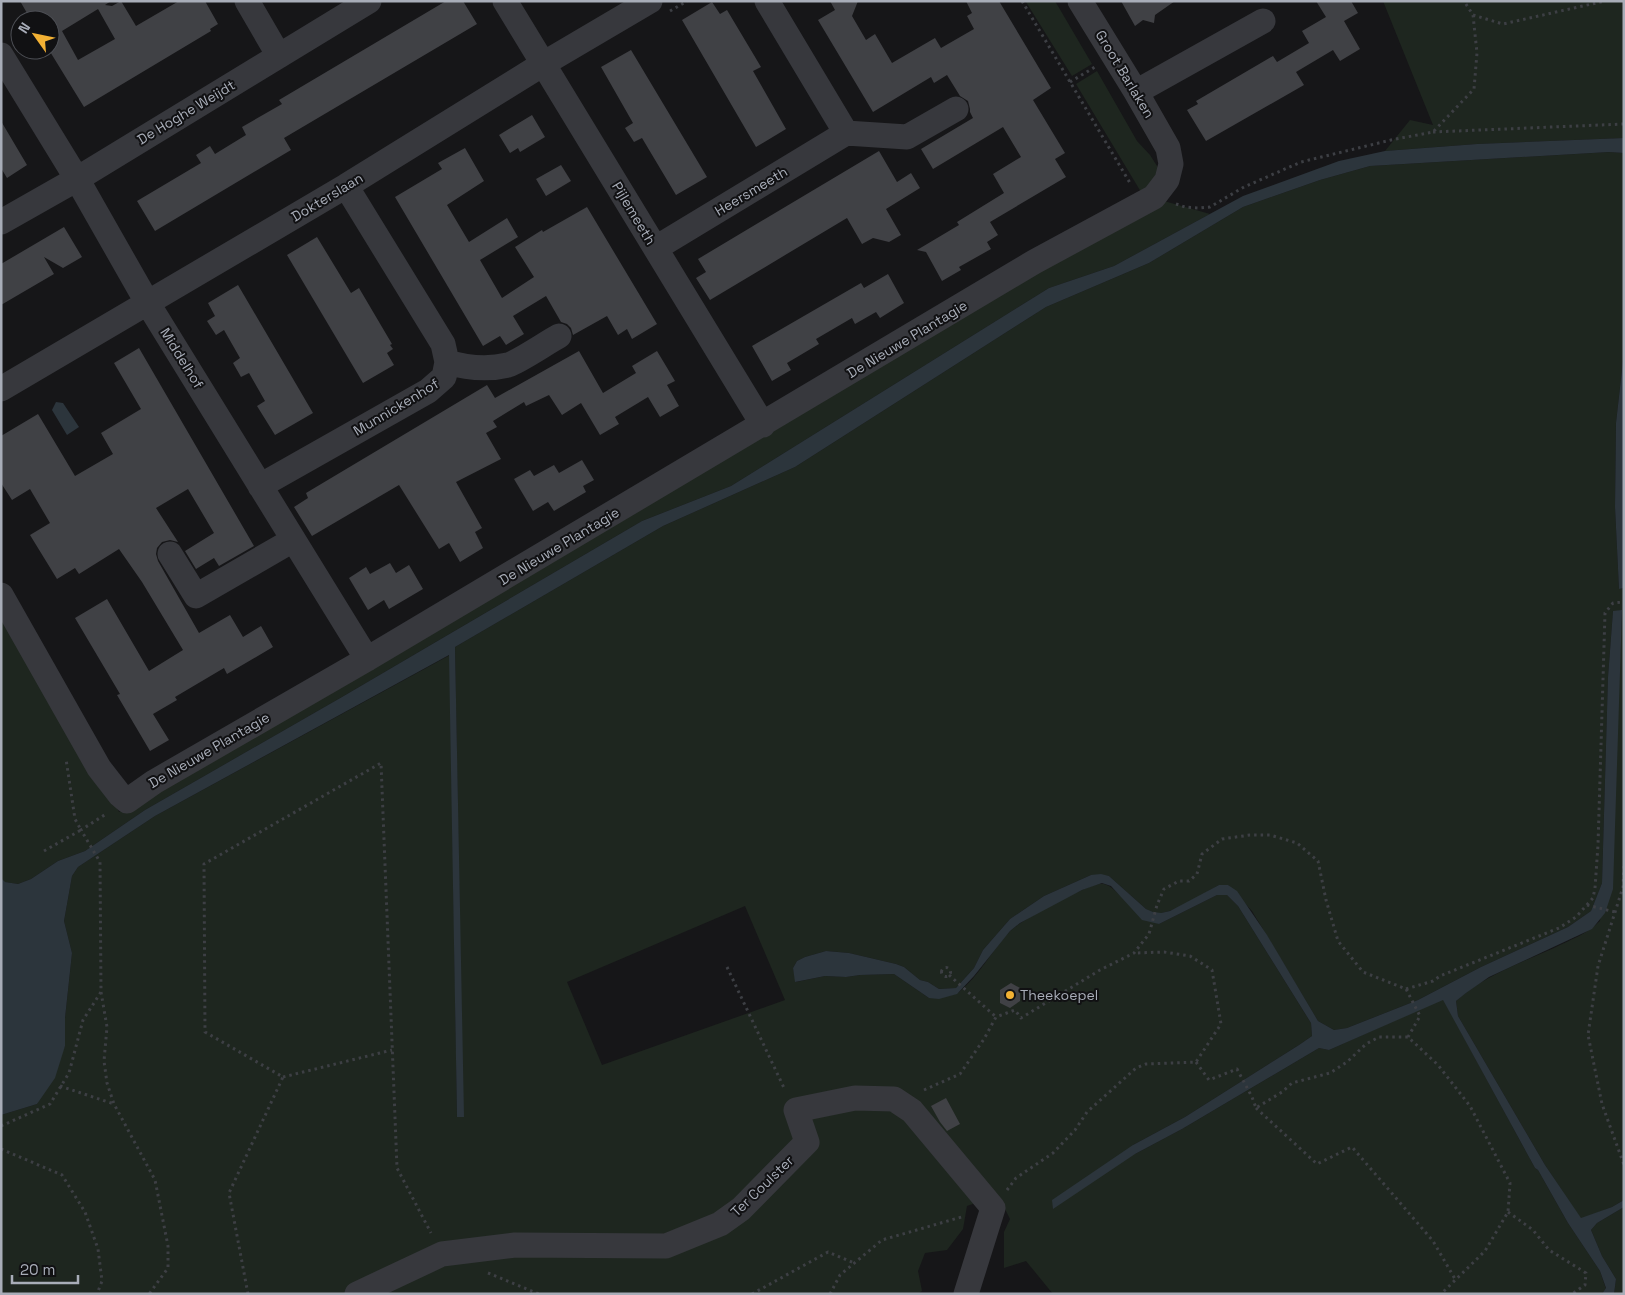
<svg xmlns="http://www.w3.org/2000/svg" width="1625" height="1295" font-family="'Space Grotesk',sans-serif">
<rect width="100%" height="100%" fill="#161618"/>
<path fill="#1e261f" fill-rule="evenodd" d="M1028,1H1055L1092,64L1072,76L1026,2Z
M1383,1H1624V138L1477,144L1385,151L1410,120L1433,125Z
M1097,71L1137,141L1150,155L1164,177L1141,192L1076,84Z
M1609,152L1624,153V352L1616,423L1615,507L1619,589L1624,588V1200L1612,1207L1581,1219L1545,1165L1458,1016L1456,1001C1484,976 1520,963 1554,948C1570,940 1587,934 1600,921L1619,679L1622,611H1613L1608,677L1602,883L1591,911L1568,927L1481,967L1418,1000L1347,1028L1334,1030L1318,1021L1252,911L1228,885H1219C1206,892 1175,912 1161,913C1155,914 1150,911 1146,909L1109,876L1091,875L1044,896L1010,919L983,950L974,968L956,988L939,989L928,982L920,980L904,967L896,964L849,953L826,951L805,957L797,961L793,968L796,982L825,976L846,977L860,975L894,974L929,998C938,996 952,997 959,992C980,975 992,950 1010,931C1020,921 1093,880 1104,884C1112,886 1116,892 1122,897C1134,906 1147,915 1159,924L1217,895H1227L1238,906L1311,1023L1312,1036L1299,1045L1185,1117L1133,1145L1135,1154L1182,1129L1319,1048L1329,1050L1443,999L1535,1168L1538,1170L1568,1223L1600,1271L1606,1289L1602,1294H1053L1026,1261L1004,1268V1232L1010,1219L998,1195L967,1206L963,1229L947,1250L925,1253L918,1271L922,1291L918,1294H1V1115L37,1104L65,1046V1018L72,953L64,921L72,876L78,867L155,816L450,655L457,1117H463L455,647L663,526L795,467L1046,307L1149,263L1243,207L1320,180L1370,166ZM745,906L785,1000L602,1065L567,982Z
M1157,199L1210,214L1114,266L1049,288L731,486L642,521L342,697L145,810L85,851L58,861L31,879L18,884L4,882L1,878V610L104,783L119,812L241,742Z
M1624,1207V1294H1614L1616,1279L1602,1256L1591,1230L1597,1223Z"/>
<path fill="#2c353c" d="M1624,138V153L1609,152L1370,166L1320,180L1243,207L1149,263L1046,307L795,467L663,526L455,647L464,1117H457L449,655L155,816L78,867L72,876L64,921L72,953L65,1018V1046L55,1078L37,1104L1,1115V878L5,882L18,884L31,879L58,861L85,851L145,810L342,697L642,521L731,486L1049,288L1114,266L1243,196L1339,161L1385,151L1477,144Z
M1624,352V588L1619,589L1615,507L1616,423Z
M56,402L63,403L79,427L67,435L52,410Z
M1622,610L1613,889L1605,913L1592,929L1489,977L1466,993L1456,1001L1458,1016L1545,1165L1581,1218L1612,1207L1624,1200V1207L1597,1223L1591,1230L1602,1256L1616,1279L1614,1294H1602L1606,1288L1600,1271L1568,1223L1538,1170L1535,1168L1443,1000L1329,1050L1319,1048L1182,1129L1135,1154L1053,1209L1052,1200L1133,1145L1185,1117L1299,1045L1312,1036L1311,1023L1238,906L1227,895H1217L1159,924L1142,920L1111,886L1102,883L1082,890L1020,923L1010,931L974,976L957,994L939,999L929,998L894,974L860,975L846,977L825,976L795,982L793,968L797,961L805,957L826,951L849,953L896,964L904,967L920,980L928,982L939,989L956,988L974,968L983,950L1010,919L1044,896L1091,875L1101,874L1109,876L1146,909L1153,912L1161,913L1170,911L1219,885H1228L1237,891L1267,935L1318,1021L1334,1030L1347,1028L1418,1000L1481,967L1568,927L1591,911L1602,883L1608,677L1613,611Z"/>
<path fill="#404145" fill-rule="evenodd" d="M20,1H111L105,5L112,6L121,1L136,26L179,1H205L218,24L210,29L211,31L84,107L49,50L50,20H31ZM98,9L115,39L78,60L62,31Z
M446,1H463L477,24L284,138L291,150L155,231L137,201L201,163L196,155L210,146L215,154L246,135L242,127L282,104L279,100Z
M830,1H858L852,16L866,40L875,34L892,63L935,38L941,48L974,29L967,16L972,13L966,1H999L1051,88L1033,100L1065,153L1055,159L1066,177L990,222L998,235L987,242L991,249L959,267L961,270L942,281L926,252L917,250L959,225L957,222L1004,193L993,174L1021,157L1003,127L933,169L921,149L973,118L970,112V109L968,101L960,96L947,75L934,83L931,77L873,112L818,20L835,10Z
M1121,1H1175L1155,15L1154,23L1143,20L1135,26Z
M1316,1H1351L1358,13L1344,21L1360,49L1340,61L1333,50L1296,72L1304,85L1206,141L1187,110L1198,104L1196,101L1273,56L1277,62L1309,43L1302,31L1326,17Z
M712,2L720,14L727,10L761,67L753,71L786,129L756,147L682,20Z
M631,50L707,177L676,195L642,138L634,142L625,128L633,123L601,67Z
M532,115L545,137L520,152L518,148L510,153L499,135Z
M1,121L27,165L7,178L1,168Z
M465,148L484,181L447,205L469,242L507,218L518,237L480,260L502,298L534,277L515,247L542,230L543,232L587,207L657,324L632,339L627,329L618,335L607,316L573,335L571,328L567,324L561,322L546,296L513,316L524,334L506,345L500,336L483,346L395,197L442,169L438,163Z
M879,151L897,182L911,173L920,188L886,209L901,235L889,242L873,238L862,244L847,218L710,300L696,278L706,272L698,259Z
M561,165L571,181L546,196L536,179Z
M64,227L82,257L63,268L44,257L54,274L1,305V264Z
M317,237L351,293L359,288L392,344L390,345L393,349L387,353L394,365L363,383L287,255Z
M888,274L904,303L880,318L876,312L855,324L852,318L816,339L819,344L787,363L791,370L772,381L752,346L861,283L864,288Z
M238,285L313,413L275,435L257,406L265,401L249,373L241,377L233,363L240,358L224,330L216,335L207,321L215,316L208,303Z
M139,348L254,546L219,566L214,558L196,569L185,551L214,533L188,489L156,508L178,542L170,540L162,542L157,548L156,554L158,561L199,633L230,615L243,637L261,626L273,647L227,674L224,668L175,697L177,700L153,714L169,740L150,751L117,695L120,694L75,618L107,599L149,671L183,650L142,582L119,549L79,574L75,568L57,579L30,535L50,523L30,489L12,500L1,483V436L38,414L75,476L113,454L101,433L141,409L114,363Z
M579,351L603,393L636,373L632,366L657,351L675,381L667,385L679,406L660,417L648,397L615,417L619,424L600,435L581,403L562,415L549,395L526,406L524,402L493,421L497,427L486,433L501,459L456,482L482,528L475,532L483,548L460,562L449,543L439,549L399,485L312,536L294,507L308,498L306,493L487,385L495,398Z
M582,460L594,480L583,486L586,492L554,511L548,502L533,511L514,479L530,470L534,476L554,465L559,473Z
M390,563L396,573L409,565L423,589L389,609L384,600L368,610L349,578L366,567L370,574Z
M1011,983L1020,988V1001L1010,1008L1000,1003V990Z
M946,1098L960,1124L947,1131L940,1122L931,1106Z"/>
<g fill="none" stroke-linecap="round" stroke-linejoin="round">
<path stroke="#3d3f44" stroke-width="3" stroke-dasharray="2.5 4" stroke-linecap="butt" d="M1022,1L1130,183
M670,11L687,1
M1473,15L1503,24L1605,1
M1070,82L1095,67
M1433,132L1624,124
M1176,204L1185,207L1199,208L1210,207L1244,187L1301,162L1391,140L1433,132L1474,89L1477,53L1473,15L1464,1
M44,851L81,830L75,819L66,759
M1624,866L1623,887L1598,966L1588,1035L1602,1104L1624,1165
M1587,905L1615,912
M727,967L785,1090
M941.5 972a4.5 4.5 0 1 1 9 0a4.5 4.5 0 1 1-9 0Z
M949,975L996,1017
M1406,989L1433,981L1440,976L1559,928L1576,917L1593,898L1595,888L1598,845L1605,613L1613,603L1624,602
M101,992L107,1027L104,1061L107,1083L114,1104L155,1180L168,1246V1268L149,1294
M1196,1062L1209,1080L1237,1069L1252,1097L1256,1108L1282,1092L1292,1083L1330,1073L1347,1062L1366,1044L1379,1037H1408L1438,1065L1470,1106L1510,1183L1508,1212L1485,1251L1441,1294
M283,1077L392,1050
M60,1086L114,1104
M924,1090L960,1074L984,1039L996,1017L1015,1010L1021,1018L1100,970L1134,953L1149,934L1157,905L1164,889L1179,881H1189L1197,874L1202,854L1222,839L1250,835H1270L1297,843L1318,861L1326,900L1338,941L1363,972L1406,989L1420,1016L1408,1037
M1256,1108L1317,1164L1352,1147L1433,1241L1455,1279
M1,1126L50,1104L69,1073L83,1020L101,992L100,862L81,830L106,814
M1,1149L62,1175L85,1212L98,1249L102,1281L97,1294
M1007,1190L1016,1178L1053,1153L1075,1130L1087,1112L1136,1068L1146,1064L1196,1062L1221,1024L1212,970L1190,956L1164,952L1135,953
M1508,1212L1533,1230L1549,1250L1586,1273L1585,1285L1572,1294
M488,1273L539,1294
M248,1294L229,1193L283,1077L205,1032L204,864L381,763L397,1168L431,1233
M752,1294L828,1252L854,1263
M830,1294L840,1275L882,1240L965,1216"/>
<path stroke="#37383d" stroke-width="25" d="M247,1L279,56
M505,1L763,425
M767,1L846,133
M1,55L77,179L147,302L367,659
M1136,92L1263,21
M1,222L77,179L369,1
M656,248L846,133L907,137L956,109
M447,362C467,368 488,370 508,365C520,361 546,343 559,336
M1,389L346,186L543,64L650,1
M260,486L428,391L444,377L447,362L443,344L346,186
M170,554L196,596L293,540
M1,595L99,768L120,795L127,801L154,782L367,659L1034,262L1154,197L1167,180L1171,164L1168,148L1136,92L1080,1
M357,1294L442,1254L515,1245L666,1246L720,1224L741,1209L807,1142L796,1110L855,1098L894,1099L912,1111L993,1208L966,1294"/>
</g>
<circle fill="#f2b134" stroke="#111113" stroke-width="2" cx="1010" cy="995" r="5"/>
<g text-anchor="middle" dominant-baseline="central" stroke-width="4" stroke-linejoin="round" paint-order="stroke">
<g font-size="14" fill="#a8adb8" stroke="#111113">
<text transform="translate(1125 74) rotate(59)">Groot Barlaken</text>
<text transform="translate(186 112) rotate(-31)">De Hoghe Weijdt</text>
<text transform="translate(751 191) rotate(-31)">Heersmeeth</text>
<text transform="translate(327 197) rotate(-31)">Dokterslaan</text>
<text transform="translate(634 213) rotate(59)">Pijlemeeth</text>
<text transform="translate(907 339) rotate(-31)">De Nieuwe Plantagie</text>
<text transform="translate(182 358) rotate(58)">Middelhof</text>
<text transform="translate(396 407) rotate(-31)">Munnickenhof</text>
<text transform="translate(559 546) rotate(-31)">De Nieuwe Plantagie</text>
<text transform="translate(209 750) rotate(-30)">De Nieuwe Plantagie</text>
<text transform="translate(762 1186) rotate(-44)">Ter Coulster</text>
</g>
<g font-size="14" fill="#a8adb8" stroke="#111113" text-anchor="start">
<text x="1020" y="995">Theekoepel</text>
</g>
</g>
<rect width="1625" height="1295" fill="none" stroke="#a8adb8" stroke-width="5"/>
<g transform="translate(35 35) rotate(303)"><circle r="24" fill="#111113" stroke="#4d4f55"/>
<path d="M0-4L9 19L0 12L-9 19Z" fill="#f2b134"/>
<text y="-8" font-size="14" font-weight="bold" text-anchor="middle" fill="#a8adb8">N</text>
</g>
<path d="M12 1275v8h66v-8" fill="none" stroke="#a8adb8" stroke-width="2.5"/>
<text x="20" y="1275" font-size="15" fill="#a8adb8" stroke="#111113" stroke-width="4" paint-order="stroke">20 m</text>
</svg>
